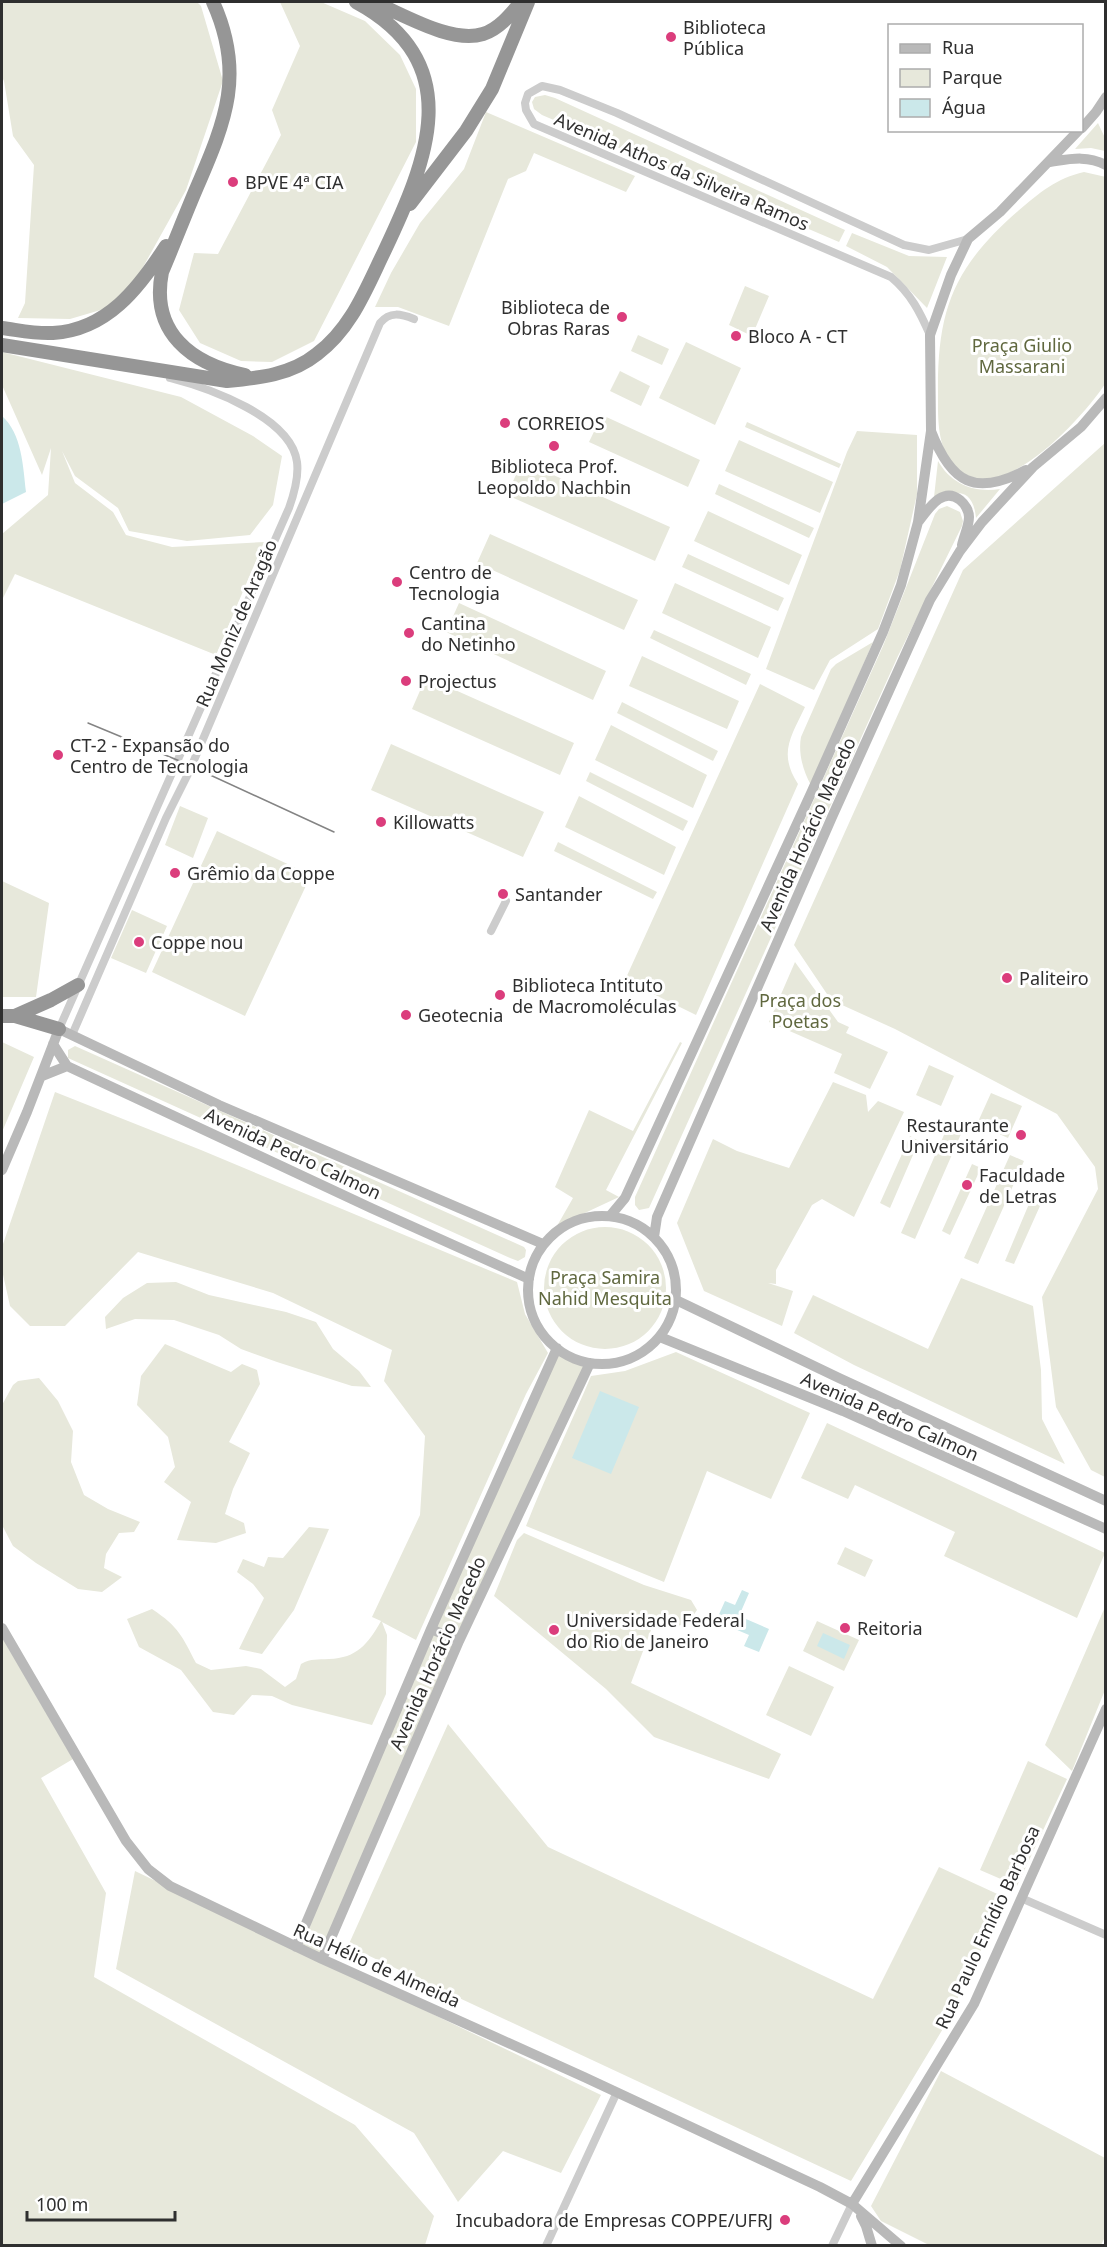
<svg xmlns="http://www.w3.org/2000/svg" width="1107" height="2247" font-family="'Noto Sans',sans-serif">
<rect width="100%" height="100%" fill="#fff"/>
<path fill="#e7e8db" d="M2,2H197L201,6L223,81L186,190L133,285L104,309L70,319L18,318L25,303L34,165L13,136L4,81L2,77Z
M280,2H321L365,21L400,55L416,89V142L314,341L272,362L241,361L200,343L179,310L194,253L218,254L281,135L272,110L300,46Z
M545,95L555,98L845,230L839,242L542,115L534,109L532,102L535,97Z
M486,112L635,176L626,192L534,153L526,171L508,179L449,326L398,307H375L391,273L420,223L464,169Z
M1098,123L1105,138V151L1091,148L1075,149Z
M1084,172L1106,177L1105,384C1082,419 991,521 950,460C937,442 938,415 938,394C937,309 954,267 1018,211C1039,193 1057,178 1084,172Z
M852,233L909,256L947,257L927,308L887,267L846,246Z
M745,286L769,296L752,336L729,325Z
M638,335L669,349L662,365L631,351Z
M686,342L741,368L715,425L659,398Z
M2,352L181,397L253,436L282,456L273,505L250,535L187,541L129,531L118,508L75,476L62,451L75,483L113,512L126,535L172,547L264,542L216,655L15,574L2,600V534L48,495L51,448L42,475L2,385Z
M620,371L650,386L641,406L610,391Z
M602,415L700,460L688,487L589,442Z
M747,422L841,464L839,468L745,427Z
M857,431L917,435V494L900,570L878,629L830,660L814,690L766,669L847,452Z
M739,440L833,482L820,513L725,471Z
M1105,443V1477L1091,1470L1056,1407L1042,1297L1098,1189L1095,1167L1057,1114L895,1029L831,1000L794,945L963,570Z
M522,461L670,527L655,561L507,495Z
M938,461C951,484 974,493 1000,489L976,518C973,488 957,490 934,497Z
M719,484L814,528L809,538L715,494Z
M947,506L960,512L963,521L962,526L898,656L649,1208L639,1210L635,1205V1197L883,646L935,514L939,509Z
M708,511L802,555L789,585L694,541Z
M490,534L638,600L624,630L477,563Z
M688,554L784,598L778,611L682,567Z
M675,583L771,627L758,658L662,613Z
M459,603L606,671L593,700L446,632Z
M654,630L751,674L746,685L650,638Z
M873,642L811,785C803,771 798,753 801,737L831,669L836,664Z
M642,656L739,701L727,729L629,686Z
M426,677L574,743L560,775L412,709Z
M760,684L805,707C791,737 778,753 798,784L696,1015L625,980Z
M622,702L718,751L713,761L617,713Z
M611,725L707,775L693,808L595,760Z
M391,744L544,812L523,857L371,790Z
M590,772L688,821L683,831L586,781Z
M579,796L676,847L664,875L565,827Z
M180,806L208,818L193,858L165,845Z
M217,831L311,875L245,1016L152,972Z
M558,842L657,892L653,899L554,851Z
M2,881L49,903L36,997H2Z
M132,910L167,926L146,973L111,958Z
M795,962L838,1022L849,1027L846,1033L888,1052L870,1089L834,1073L842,1054L769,1022Z
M2,1042L34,1057L2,1132Z
M680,1042L682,1043L606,1190L619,1197L557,1226L573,1198L555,1187L589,1110L633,1131Z
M75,1046L524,1247L526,1250L525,1257L518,1261L510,1258L68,1058V1050Z
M929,1065L954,1076L941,1106L916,1095Z
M833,1082L866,1095L868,1112L878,1101L904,1112L854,1217L822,1199L812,1205L776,1270V1284L768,1283L793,1291L782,1326L704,1291L677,1223L713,1139L737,1151L789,1168Z
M55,1092L201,1150L517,1282L525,1314L548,1353L526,1394L416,1640L382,1622L387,1635L386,1694L372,1725L292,1705L272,1696L252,1695L234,1715L213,1712L181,1670L139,1647L127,1619L152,1609C179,1627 182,1636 196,1663L211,1670L246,1666L261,1669L285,1687L296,1679L301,1664C312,1658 317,1660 329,1659C357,1658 368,1644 381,1621L372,1617L420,1515L425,1436L384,1381L392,1350L273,1293L138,1252L65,1326H30L10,1306L2,1270V1247Z
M991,1093L1022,1106L1008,1138L977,1124Z
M947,1128L961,1134L915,1239L901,1233Z
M910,1136L919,1141L890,1208L880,1203Z
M1010,1155L1024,1161L978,1264L964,1258Z
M972,1164L981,1168L950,1235L942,1231Z
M1034,1192L1044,1197L1014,1264L1005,1261Z
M544 1288a61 61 0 1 1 122 0a61 61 0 1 1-122 0Z
M961,1278L1033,1306L1041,1370L1042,1419L1065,1464L854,1365L794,1333L813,1295L928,1349Z
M176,1282L209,1295L286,1312L316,1322L333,1349L359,1371L371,1387L352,1386L277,1362L241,1349L219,1335L174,1320L135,1319L106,1329L105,1317L123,1298L147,1283Z
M165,1344L231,1372L242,1364L257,1370L260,1384L229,1442L250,1453L233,1489L225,1514L244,1523L246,1533L216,1543L177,1540L191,1502L164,1482L175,1467L168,1437L137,1405L141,1376Z
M557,1348L572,1358L590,1363L459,1641L322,1959L296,1947Z
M676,1352L810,1413L771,1499L707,1471L664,1582L526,1526C546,1475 570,1426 591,1376L625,1371Z
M39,1378L58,1401L73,1431L71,1462L84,1495L108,1509L140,1522L134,1532L119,1533L106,1554L104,1568L122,1577L102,1592L78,1589L36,1563L13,1546L2,1525V1405L13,1385L18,1381Z
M827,1423L1105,1553L1077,1618L944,1556L955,1532L855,1485L848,1499L801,1478Z
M309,1527L329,1529L294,1610L262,1654L239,1649L264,1598L253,1584L237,1572L243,1559L264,1567L268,1557L283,1558Z
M524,1533L644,1585L691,1600L697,1610C685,1629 677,1627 657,1624L651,1630L631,1683L781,1754L769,1779L654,1737L606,1689L494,1596L517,1540Z
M845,1547L873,1560L865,1577L837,1564Z
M1105,1607V1690L1072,1771L1045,1745Z
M817,1621L859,1640L844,1671L803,1651Z
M2,1637L73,1759L41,1778L106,1893L94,1977L355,2125L434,2216L425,2245H2Z
M789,1666L834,1687L811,1736L766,1715Z
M448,1724L548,1847L873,1999L939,1867L1006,1898L944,2027L851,2181L348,1946Z
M1028,1761L1067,1779L1017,1886L980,1870Z
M135,1871L601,2095L561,2173L503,2151L458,2202L414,2133L116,1969Z
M941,2071L1105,2158V2237L1101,2245H929L881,2221L871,2206Z"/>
<path fill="#cbe8ea" d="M2,416C22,434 23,466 26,492L2,504Z
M600,1391L639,1407L611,1474L572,1458Z
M742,1590L749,1593L739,1616L769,1629L759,1652L744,1646L749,1635L716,1621L725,1601L735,1605Z
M823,1633L850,1645L844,1659L817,1646Z"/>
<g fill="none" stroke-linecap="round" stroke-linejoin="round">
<path stroke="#ccc" stroke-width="8" d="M930,335C920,312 911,294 891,277L534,124L526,110L525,103L528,94L542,86L560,90L617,113L904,245L929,250L968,239
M491,931L506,901
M59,1029L289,508C294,494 299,477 297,462C291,417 209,388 170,378
M72,1035L166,818L189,772L380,323C390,311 401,314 414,319
M1021,1898L1106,1935
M546,2246L617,2092
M832,2246L852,2204"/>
<path stroke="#b9b9b9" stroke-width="10" d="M1082,128L1096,112L1106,97
M1050,162C1070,159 1087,155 1106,165
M931,431C951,483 975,497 1026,470
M919,521C929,508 943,486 960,500C965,504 969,511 969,517C969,526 964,536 962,545
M53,1044L67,1066L371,1208L529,1279
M42,1076L67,1066
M2,1170L27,1112L59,1029L219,1105L543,1244
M610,1216L625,1198L812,791L883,632L901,585L918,522L931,431L930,335L951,275L968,239L1000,212L1079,130
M528 1290a74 74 0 1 1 148 0a74 74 0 1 1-148 0Z
M654,1237L657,1217L832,817L930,600L960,551L982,522L1033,467L1081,427L1106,398
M676,1300L839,1378L1106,1501
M660,1337L843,1411L1106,1529
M2,1628L126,1841L148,1869L170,1886L322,1959L584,2077L820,2187L852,2204L901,2246
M431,1629L459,1641
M296,1947L431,1629L557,1348
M322,1959L459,1641L590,1363
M852,2204L974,2004L1106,1709
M861,2216L866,2226L872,2246"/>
<path stroke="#969696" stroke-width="14" d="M213,2C245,73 226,120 197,187C185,215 174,244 162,272C150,333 192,364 245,375
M373,2C403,14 451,44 483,34C499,29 511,14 521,2
M410,204L466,131L492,89L528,2
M2,328C18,330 35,334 53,333C107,330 139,288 166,246
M2,345L227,381C259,378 291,375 317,354C351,329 366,289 384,252C427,161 469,63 356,2
M2,1016H15L59,1029
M15,1016L51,1000L78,985"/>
<path stroke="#848484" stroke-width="1.5" d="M88,723L182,762L334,832"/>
</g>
<g fill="#db3d7c" stroke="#fff" stroke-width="2">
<circle cx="671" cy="37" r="6"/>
<circle cx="233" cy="182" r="6"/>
<circle cx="622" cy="317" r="6"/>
<circle cx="736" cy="336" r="6"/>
<circle cx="505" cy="423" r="6"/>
<circle cx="554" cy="446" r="6"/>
<circle cx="397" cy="582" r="6"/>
<circle cx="409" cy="633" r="6"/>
<circle cx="406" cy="681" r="6"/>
<circle cx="58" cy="755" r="6"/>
<circle cx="381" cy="822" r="6"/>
<circle cx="175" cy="873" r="6"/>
<circle cx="503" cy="894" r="6"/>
<circle cx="139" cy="942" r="6"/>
<circle cx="1007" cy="978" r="6"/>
<circle cx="500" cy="995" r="6"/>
<circle cx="406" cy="1015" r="6"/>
<circle cx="1021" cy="1135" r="6"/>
<circle cx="967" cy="1185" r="6"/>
<circle cx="845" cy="1628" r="6"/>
<circle cx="554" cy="1630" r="6"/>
<circle cx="785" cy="2220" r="6"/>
</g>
<g text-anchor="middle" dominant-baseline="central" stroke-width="6" stroke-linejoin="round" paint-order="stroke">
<g font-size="18" fill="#2f2f2f" stroke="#fff" text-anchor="start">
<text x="683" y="27">Biblioteca<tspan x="683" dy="21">Pública</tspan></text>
<text x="245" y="182">BPVE 4ª CIA</text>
<text x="610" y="307" text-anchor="end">Biblioteca de<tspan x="610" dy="21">Obras Raras</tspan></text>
<text x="748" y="336">Bloco A - CT</text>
<text x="517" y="423">CORREIOS</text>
<text x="554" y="466" text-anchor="middle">Biblioteca Prof.<tspan x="554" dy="21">Leopoldo Nachbin</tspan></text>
<text x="409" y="572">Centro de<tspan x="409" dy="21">Tecnologia</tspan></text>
<text x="421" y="623">Cantina<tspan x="421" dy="21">do Netinho</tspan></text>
<text x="418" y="681">Projectus</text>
<text x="70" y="745">CT-2 - Expansão do<tspan x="70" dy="21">Centro de Tecnologia</tspan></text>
<text x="393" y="822">Killowatts</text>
<text x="187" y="873">Grêmio da Coppe</text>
<text x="515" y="894">Santander</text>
<text x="151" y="942">Coppe nou</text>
<text x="1019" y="978">Paliteiro</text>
<text x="512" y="985">Biblioteca Intituto<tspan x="512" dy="21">de Macromoléculas</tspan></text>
<text x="418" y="1015">Geotecnia</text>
<text x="1009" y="1125" text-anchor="end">Restaurante<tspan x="1009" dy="21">Universitário</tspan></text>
<text x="979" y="1175">Faculdade<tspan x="979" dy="21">de Letras</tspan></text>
<text x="566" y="1620">Universidade Federal<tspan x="566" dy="21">do Rio de Janeiro</tspan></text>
<text x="857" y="1628">Reitoria</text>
<text x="773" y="2220" text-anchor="end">Incubadora de Empresas COPPE/UFRJ</text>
</g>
<g font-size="18" fill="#2f2f2f" stroke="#fff">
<text transform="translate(682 171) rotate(23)">Avenida Athos da Silveira Ramos</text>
<text transform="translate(236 623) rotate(-67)">Rua Moniz de Aragão</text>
<text transform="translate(807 834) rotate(-66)">Avenida Horácio Macedo</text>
<text transform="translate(293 1153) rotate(25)">Avenida Pedro Calmon</text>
<text transform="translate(890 1416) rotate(24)">Avenida Pedro Calmon</text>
<text transform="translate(437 1653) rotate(-66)">Avenida Horácio Macedo</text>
<text transform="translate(987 1927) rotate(-65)">Rua Paulo Emídio Barbosa</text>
<text transform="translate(377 1965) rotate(24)">Rua Hélio de Almeida</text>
</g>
<g font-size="18" fill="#60683f" stroke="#fff">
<text x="1022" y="345">Praça Giulio<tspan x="1022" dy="21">Massarani</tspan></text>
<text x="800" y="1000">Praça dos<tspan x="800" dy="21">Poetas</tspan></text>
<text x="605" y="1277">Praça Samira<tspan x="605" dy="21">Nahid Mesquita</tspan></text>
</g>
</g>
<rect width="1107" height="2247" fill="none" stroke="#2f2f2f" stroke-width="6"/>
<rect x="888" y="24" width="195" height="108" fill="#ffffff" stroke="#acacac" stroke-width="1.5"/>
<rect x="900" y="44" width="30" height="9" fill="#b9b9b9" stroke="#acacac" stroke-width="1.5"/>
<text x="942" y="54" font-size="18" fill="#2f2f2f">Rua</text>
<rect x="900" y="69" width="30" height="18" fill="#e7e8db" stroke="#acacac" stroke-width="1.5"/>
<text x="942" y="84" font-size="18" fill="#2f2f2f">Parque</text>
<rect x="900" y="99" width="30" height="18" fill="#cbe8ea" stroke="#acacac" stroke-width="1.5"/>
<text x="942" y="114" font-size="18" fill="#2f2f2f">Água</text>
<path d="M27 2211v9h148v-9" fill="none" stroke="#2f2f2f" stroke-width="3"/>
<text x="36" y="2211" font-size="18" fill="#2f2f2f" stroke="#ffffff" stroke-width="4.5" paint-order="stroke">100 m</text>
</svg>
